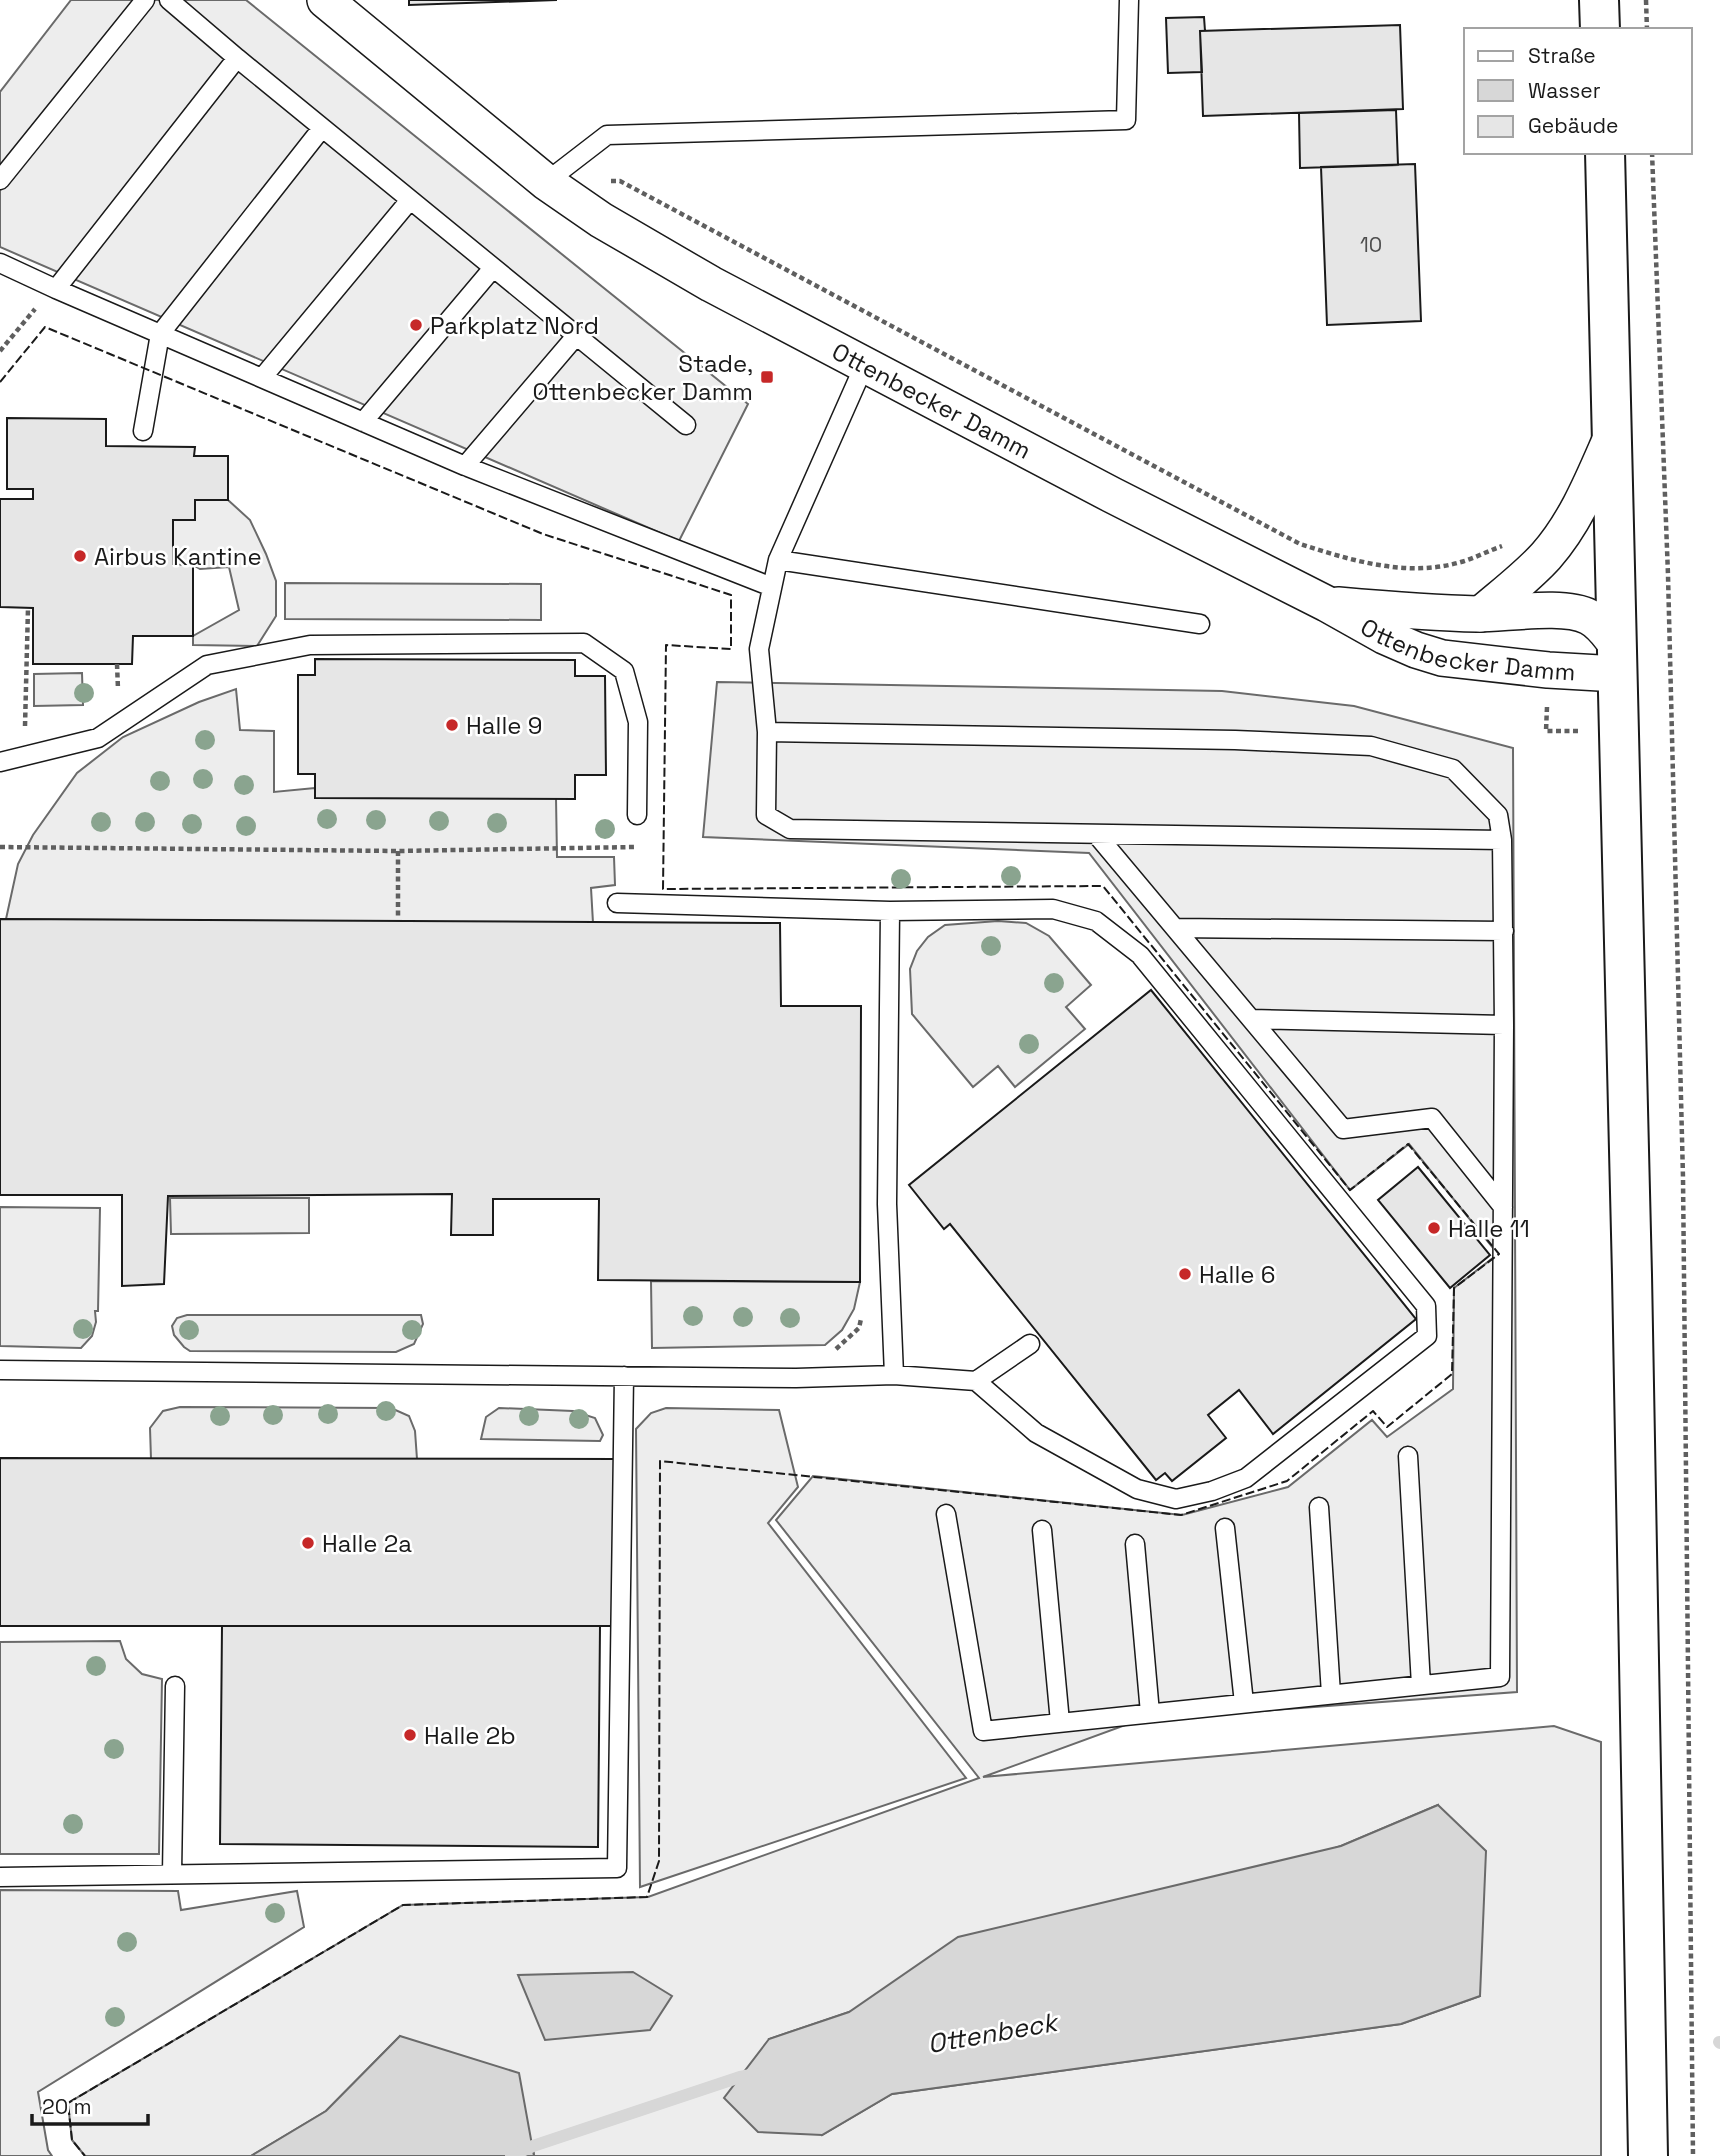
<svg xmlns="http://www.w3.org/2000/svg" width="1720" height="2156" font-family="'Space Grotesk',sans-serif">
<rect width="100%" height="100%" fill="#fff"/>
<path fill="#ededed" stroke="#6a6a6a" stroke-width="2" fill-rule="evenodd" d="M71,0H246L748,404L679,541L0,247V92Z
M195,500H228L250,520L266,554L276,581V616L257,646L193,645V636L239,610L229,567L200,569L193,565L173,564V520H195Z
M285,583L541,584V620L285,619Z
M82,673L83,705L34,706V674Z
M717,682L1222,691L1354,706L1513,748L1517,1692L1139,1720L983,1777L1554,1726L1601,1742V2156H534L533,2146L400,2036L326,2111L251,2156H85L72,2140L68,2103L403,1905L648,1897L979,1778L776,1520L813,1476L1182,1515L1288,1487L1372,1420L1387,1437L1453,1389L1454,1288L1498,1254L1409,1144L1350,1190L1089,853L703,837ZM1438,1805L1480,1996L1401,2024L892,2094L822,2135L769,2039L1341,1846Z
M236,689L240,730L274,731V792L315,788L556,798L557,857H614L615,885L591,888L593,923L6,919L18,864L33,835L77,773L123,737L199,702Z
M998,921L1026,923L1049,936L1091,985L1066,1007L1085,1029L1015,1087L998,1066L973,1087L912,1014L910,969L917,951L928,937L945,925Z
M170,1198H309V1233L171,1234Z
M0,1207L100,1208L98,1311H95L96,1322L92,1336L81,1348L0,1346Z
M651,1281L860,1282L854,1309L842,1330L825,1345L652,1348Z
M187,1315H421L423,1324L414,1344L396,1352L190,1351L184,1347L174,1335L172,1326L177,1318Z
M180,1407L391,1408L409,1416L415,1431L417,1459H151L150,1428L163,1411Z
M499,1408L573,1411L595,1418L603,1435L600,1441L481,1439L486,1417Z
M666,1408L779,1410L798,1487L768,1523L966,1778L640,1887L636,1429L651,1413Z
M120,1641L126,1659L142,1674L162,1679L159,1854H0V1642Z
M0,1890L178,1891L181,1910L297,1891L304,1927L38,2092L48,2150L52,2156H0Z"/>
<path fill="#d7d7d7" stroke="#6a6a6a" stroke-width="2" d="M1438,1805L1486,1851L1480,1996L1401,2024L892,2094L822,2135L758,2132L724,2098L769,2039L849,2012L958,1937L1341,1846Z
M633,1972L672,1996L650,2030L545,2040L518,1975Z
M400,2036L519,2073L534,2156H251L326,2111Z"/>
<g fill="none" stroke-linecap="round" stroke-linejoin="round">
<path stroke="#d7d7d7" stroke-width="12" d="M1719,2042L1720,2043
M511,2156L533,2146L740,2077L756,2074"/>
</g>
<path fill="#e6e6e6" stroke="#1a1a1a" stroke-width="2" d="M409,0H557L409,5Z
M1204,17L1205,31H1200L1202,72L1168,73L1166,18Z
M1400,25L1403,109L1203,116L1200,31Z
M1396,110L1398,165L1300,168L1299,113Z
M1415,164L1421,321L1327,325L1321,167Z
M7,418L106,419V446L195,447L194,456H228V500H195V520H173V564L193,565V636H133L132,664H33V608L0,607V499H33V489H7Z
M315,659L575,660V676H605L606,775H575V799L315,798V774H298V675H315Z
M0,919L780,923L781,1006H861L860,1282L598,1280L599,1199H493V1235H451L452,1194L168,1196L164,1284L122,1286V1195H0Z
M1151,990L1416,1319L1273,1434L1239,1390L1208,1415L1226,1438L1172,1481L1165,1473L1156,1480L950,1224L944,1229L909,1185Z
M1418,1167L1490,1255L1450,1288L1378,1200Z
M0,1458L616,1459L615,1626H0Z
M222,1626H600L598,1847L220,1844Z"/>
<g fill="none" stroke-linecap="round" stroke-linejoin="round">
<g stroke="#1a1a1a" stroke-width="21">
<path id="lane" d="M169,0L237,58
M0,180L145,0
M546,182L607,135L1126,120L1129,0
M0,263L56,289
M864,366L778,560L759,649L767,732L1235,740L1371,746L1453,769L1498,815L1502,840L1504,1025L1500,1677L983,1731L946,1514
M262,378L410,200
M363,422L493,268
M686,425L237,58L56,289L465,466L772,587
M143,431L160,334L322,128
M465,466L576,336
M778,560L1200,624
M767,732L766,815L790,829L1502,840
M0,762L98,738L207,665L310,645L584,643L624,671L638,722L637,815
M1096,834L1343,1129L1432,1118L1503,1207
M617,903L890,911
M1175,928L1504,931
M1251,1019L1504,1025
M0,1370L796,1378L894,1375L976,1381L1030,1344
M894,1375L887,1204L890,911L1053,909L1096,921L1140,955L1426,1306L1427,1336L1246,1478L1212,1491L1176,1499L1137,1489L1036,1433L976,1381
M1408,1456L1421,1685
M1319,1507L1331,1694
M1225,1528L1244,1703
M1042,1530L1060,1722
M1135,1544L1150,1713
M172,1874L175,1686
M0,1877L617,1868L624,1376"/>
</g>
<g stroke="#1a1a1a" stroke-width="38">
<g id="street">
<path id="s1" d="M325,0L546,182L601,220L711,284L1112,495L1327,604L1384,636L1416,650L1442,658L1548,670L1617,674"/>
<path d="M1338,605C1384,609 1430,613 1477,614C1507,614 1564,604 1589,617C1601,623 1608,634 1616,644"/>
<path d="M1481,614C1503,595 1527,577 1546,556C1576,522 1593,479 1611,438"/>
</g>
</g>
<g stroke="#1a1a1a" stroke-width="42">
<path id="secondary" d="M1599,0L1600,30
M1605,152L1632,1275L1648,2156"/>
</g>
<path stroke="#5f5f5f" stroke-width="4.5" stroke-dasharray="5 3.5" stroke-linecap="butt" d="M1646,0L1647,30
M1652,152L1668,575L1683,1178L1693,2156
M611,181H620L1300,544C1350,560 1407,578 1461,562C1475,558 1488,551 1502,546
M0,351L35,309
M117,664L118,689
M1547,707L1546,731H1580
M25,726L28,608
M0,847L398,851L636,847
M398,851V919
M836,1349L859,1328L861,1319"/>
<use href="#lane" stroke="#fff" stroke-width="18"/>
<use href="#street" stroke="#fff" stroke-width="35"/>
<use href="#secondary" stroke="#fff" stroke-width="38"/>
<path stroke="#1a1a1a" stroke-width="2" stroke-dasharray="9 3.5" stroke-linecap="butt" d="M0,382L45,327L543,534L731,595V649L666,645L663,889L1103,886L1350,1190L1408,1144L1499,1254L1454,1288L1452,1374L1387,1427L1373,1411L1287,1481L1181,1515L660,1461L659,1861L647,1897L403,1905L68,2103L72,2140L85,2156"/>
</g>
<g fill="#8aa48f">
<circle cx="84" cy="693" r="10"/>
<circle cx="205" cy="740" r="10"/>
<circle cx="203" cy="779" r="10"/>
<circle cx="160" cy="781" r="10"/>
<circle cx="244" cy="785" r="10"/>
<circle cx="327" cy="819" r="10"/>
<circle cx="376" cy="820" r="10"/>
<circle cx="439" cy="821" r="10"/>
<circle cx="101" cy="822" r="10"/>
<circle cx="145" cy="822" r="10"/>
<circle cx="497" cy="823" r="10"/>
<circle cx="192" cy="824" r="10"/>
<circle cx="246" cy="826" r="10"/>
<circle cx="605" cy="829" r="10"/>
<circle cx="1011" cy="876" r="10"/>
<circle cx="901" cy="879" r="10"/>
<circle cx="991" cy="946" r="10"/>
<circle cx="1054" cy="983" r="10"/>
<circle cx="1029" cy="1044" r="10"/>
<circle cx="693" cy="1316" r="10"/>
<circle cx="743" cy="1317" r="10"/>
<circle cx="790" cy="1318" r="10"/>
<circle cx="83" cy="1329" r="10"/>
<circle cx="189" cy="1330" r="10"/>
<circle cx="412" cy="1330" r="10"/>
<circle cx="386" cy="1411" r="10"/>
<circle cx="328" cy="1414" r="10"/>
<circle cx="273" cy="1415" r="10"/>
<circle cx="220" cy="1416" r="10"/>
<circle cx="529" cy="1416" r="10"/>
<circle cx="579" cy="1419" r="10"/>
<circle cx="96" cy="1666" r="10"/>
<circle cx="114" cy="1749" r="10"/>
<circle cx="73" cy="1824" r="10"/>
<circle cx="275" cy="1913" r="10"/>
<circle cx="127" cy="1942" r="10"/>
<circle cx="115" cy="2017" r="10"/>
</g>
<g fill="#c62828" stroke="#fff" stroke-width="2.5">
<circle cx="416" cy="325" r="7"/>
<rect x="760" y="370" width="14" height="14" rx="3.5"/>
<circle cx="80" cy="556" r="7"/>
<circle cx="452" cy="725" r="7"/>
<circle cx="1434" cy="1228" r="7"/>
<circle cx="1185" cy="1274" r="7"/>
<circle cx="308" cy="1543" r="7"/>
<circle cx="410" cy="1735" r="7"/>
</g>
<g text-anchor="middle" dominant-baseline="central" stroke-width="5" stroke-linejoin="round" paint-order="stroke">
<g font-size="21" fill="#4d4d4d">
<text x="1371" y="244">10</text>
</g>
<g font-size="24" fill="#1a1a1a" stroke="#fff" text-anchor="start">
<text x="430" y="325">Parkplatz Nord</text>
<text x="753" y="363" text-anchor="end">Stade,<tspan x="753" dy="28">Ottenbecker Damm</tspan></text>
<text x="94" y="556">Airbus Kantine</text>
<text x="466" y="725">Halle 9</text>
<text x="1448" y="1228">Halle 11</text>
<text x="1199" y="1274">Halle 6</text>
<text x="322" y="1543">Halle 2a</text>
<text x="424" y="1735">Halle 2b</text>
</g>
<g font-size="24" fill="#1a1a1a" stroke="#fff">
<text stroke="none"><textPath href="#s1" startOffset="730">Ottenbecker Damm</textPath></text>
<text stroke="none"><textPath href="#s1" startOffset="1326">Ottenbecker Damm</textPath></text>
</g>
<g font-size="26" font-style="italic" fill="#1a1a1a" stroke="#fff">
<text transform="translate(992 2033) rotate(-10)">Ottenbeck</text>
</g>
</g>
<rect x="1464" y="28" width="228" height="126" fill="#ffffff" stroke="#a3a3a3" stroke-width="2"/>
<rect x="1478" y="51" width="35" height="10" fill="#ffffff" stroke="#a3a3a3" stroke-width="2"/>
<text x="1528" y="63" font-size="21" fill="#1a1a1a">Straße</text>
<rect x="1478" y="80" width="35" height="21" fill="#d7d7d7" stroke="#a3a3a3" stroke-width="2"/>
<text x="1528" y="98" font-size="21" fill="#1a1a1a">Wasser</text>
<rect x="1478" y="116" width="35" height="21" fill="#e6e6e6" stroke="#a3a3a3" stroke-width="2"/>
<text x="1528" y="133" font-size="21" fill="#1a1a1a">Gebäude</text>
<path d="M32 2114v10h116v-10" fill="none" stroke="#1a1a1a" stroke-width="3.5"/>
<text x="42" y="2114" font-size="21" fill="#1a1a1a" stroke="#ffffff" stroke-width="5" paint-order="stroke">20 m</text>
</svg>
